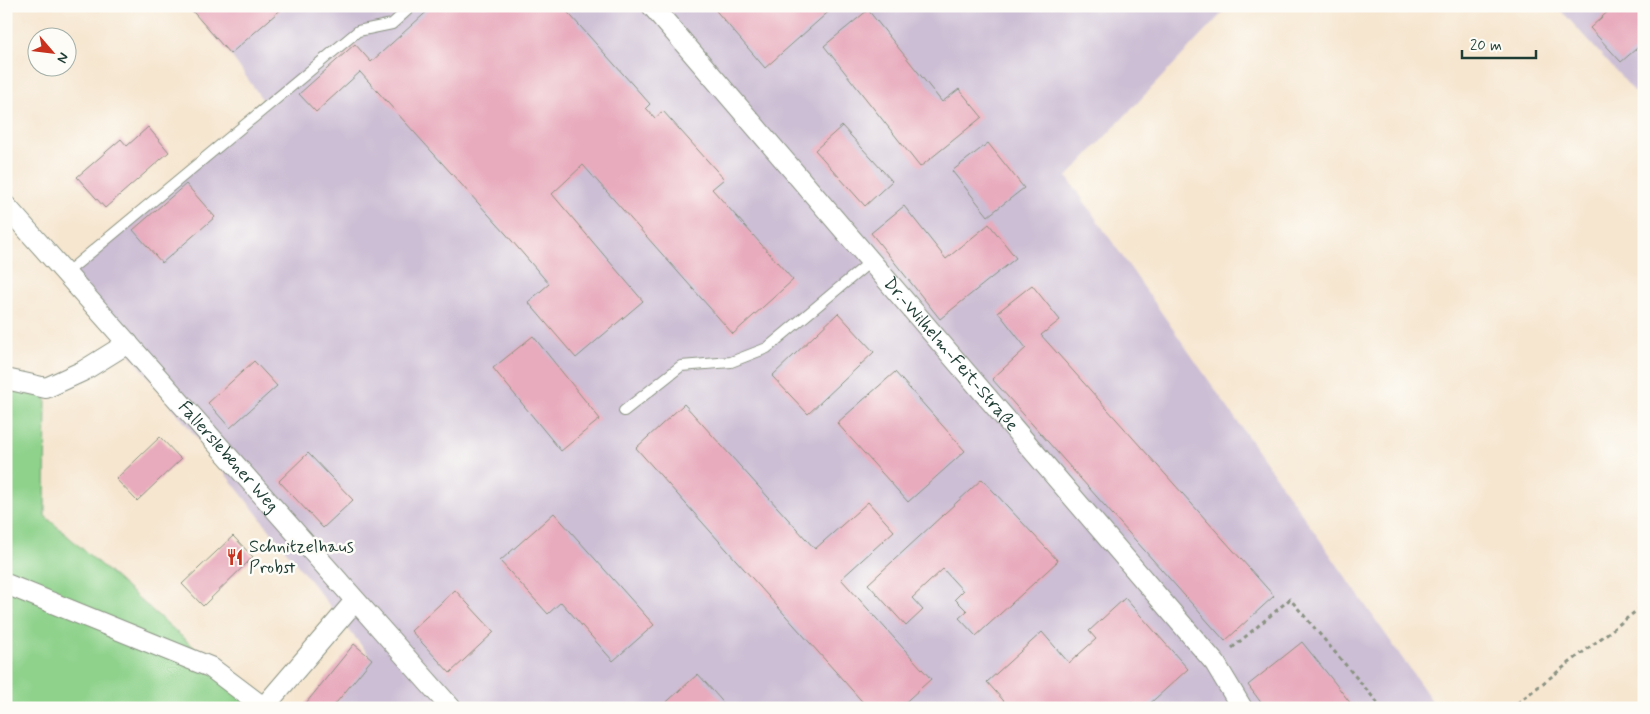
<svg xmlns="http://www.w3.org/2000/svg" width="1650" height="714" font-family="Mynerve,sans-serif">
<rect width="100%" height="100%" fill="#fdfcf7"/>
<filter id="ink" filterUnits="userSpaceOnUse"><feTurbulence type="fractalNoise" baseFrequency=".02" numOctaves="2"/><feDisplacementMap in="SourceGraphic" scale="10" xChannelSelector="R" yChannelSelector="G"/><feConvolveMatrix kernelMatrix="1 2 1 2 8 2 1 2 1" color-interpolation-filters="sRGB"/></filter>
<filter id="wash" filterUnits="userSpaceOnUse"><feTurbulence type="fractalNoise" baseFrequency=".0096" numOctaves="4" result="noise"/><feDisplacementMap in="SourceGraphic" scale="20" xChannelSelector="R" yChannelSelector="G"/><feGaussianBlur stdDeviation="1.12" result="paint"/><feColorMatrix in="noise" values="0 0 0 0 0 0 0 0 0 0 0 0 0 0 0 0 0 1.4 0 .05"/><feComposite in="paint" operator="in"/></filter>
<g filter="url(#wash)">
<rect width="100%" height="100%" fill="#f6e6d0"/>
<path fill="#ccbed4" d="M188,6H1229L1067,177L1437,708H332L372,659L66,273L267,106L230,54Z
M1557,6H1644V102Z"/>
<path fill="#8ed28b" stroke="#568860" d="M6,379L46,388L45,516L263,708H6Z"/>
<g id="blocks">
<path fill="#e8abbd" d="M188,6H285L230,54Z
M433,6H562L650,104L646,108L655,118L663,111L724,179L712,189L793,280L733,334L583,165L552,194L643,301L576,358L528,302L549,284L506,234L360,72L316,112L299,94L355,44L371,62Z
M712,6H835L765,68Z
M1614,6H1644V42L1621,62L1590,28Z
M868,10L942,102L959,89L982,117L920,167L824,46Z
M842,126L892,181L865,206L815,150Z
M148,127L169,152L105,208L77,177L121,139L127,146Z
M988,143L1024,188L988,216L952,171Z
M186,184L215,217L162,263L133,230Z
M904,206L946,259L989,224L1016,258L940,319L871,233Z
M1032,285L1060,320L1041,335L1274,596L1225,641L992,379L1026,348L998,312Z
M838,313L874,352L808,414L772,376Z
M533,336L600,419L561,451L493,368Z
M254,361L277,386L230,428L208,403Z
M895,372L965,451L908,502L837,423Z
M684,404L815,549L868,502L894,531L841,579L931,679L899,708H868L636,448Z
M160,437L181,459L137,501L116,479Z
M308,453L353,500L323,528L279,481Z
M982,479L1058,561L976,636L959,618L967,611L955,599L963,591L943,569L912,598L923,610L906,626L868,584Z
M554,513L654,625L613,661L561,602L548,614L500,561Z
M233,536L253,557L203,606L182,584Z
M455,590L494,632L450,673L411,631Z
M1125,598L1188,669L1145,708H1136L1131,702L1124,708H1010L987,682L1042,632L1069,663L1096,639L1089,631Z
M1302,642L1335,683L1354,708H1265L1248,685Z
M354,644L372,659L332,708H302Z
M698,674L728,708H660Z"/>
</g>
</g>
<g filter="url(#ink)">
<use href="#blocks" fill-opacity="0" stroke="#8a9282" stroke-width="1"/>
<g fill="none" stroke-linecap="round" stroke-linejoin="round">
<g stroke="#8a9282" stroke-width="12">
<path id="lane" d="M66,273L358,31L392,24L412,6
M624,411L681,366L731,362L767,348L870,262"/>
</g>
<g stroke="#8a9282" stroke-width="22">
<g id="street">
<path id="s1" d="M652,6L1215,663L1242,708"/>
<path id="s2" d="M6,206L451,708"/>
<path d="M6,379L46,388L83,371L128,343"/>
<path d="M6,584L210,667L263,707"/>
<path d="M263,708L355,601"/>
</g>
</g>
<path stroke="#8a9282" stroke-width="3" stroke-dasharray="4 4" stroke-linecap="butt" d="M1232,648L1290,599L1382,708
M1511,708L1644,605"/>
<use href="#lane" stroke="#fff" stroke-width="10"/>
<use href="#street" stroke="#fff" stroke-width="20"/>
</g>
</g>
<defs>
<g id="restaurant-bare" transform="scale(1.35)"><path d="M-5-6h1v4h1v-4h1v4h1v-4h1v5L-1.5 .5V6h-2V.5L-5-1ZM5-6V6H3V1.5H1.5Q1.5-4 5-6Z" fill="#c8321e" stroke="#fdfcf7" stroke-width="2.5" paint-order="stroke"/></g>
</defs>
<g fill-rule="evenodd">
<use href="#restaurant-bare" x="235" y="557"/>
</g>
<g text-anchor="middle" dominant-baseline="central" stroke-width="5" stroke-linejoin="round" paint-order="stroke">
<g font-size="18" fill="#1f3d34" stroke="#fdfcf7">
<text stroke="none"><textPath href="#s1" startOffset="459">Dr.-Wilhelm-Feit-Straße</textPath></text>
<text stroke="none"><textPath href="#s2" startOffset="335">Fallerslebener Weg</textPath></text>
</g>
<g font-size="18" fill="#1f3d34" stroke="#fdfcf7" text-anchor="start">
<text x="249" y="547">Schnitzelhaus<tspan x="249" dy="21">Probst</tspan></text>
</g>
</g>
<rect width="1650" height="714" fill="none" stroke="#fdfcf7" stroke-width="25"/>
<g transform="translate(52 52) rotate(118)"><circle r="24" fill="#fdfcf7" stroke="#a4b0a9"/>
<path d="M0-4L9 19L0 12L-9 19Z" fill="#c8321e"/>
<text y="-8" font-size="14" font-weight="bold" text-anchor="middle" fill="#1f3d34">N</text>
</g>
<path d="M1462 50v8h74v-8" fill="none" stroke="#1f3d34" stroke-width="2.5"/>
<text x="1470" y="50" font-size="15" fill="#1f3d34" stroke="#fdfcf7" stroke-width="4" paint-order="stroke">20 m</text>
</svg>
